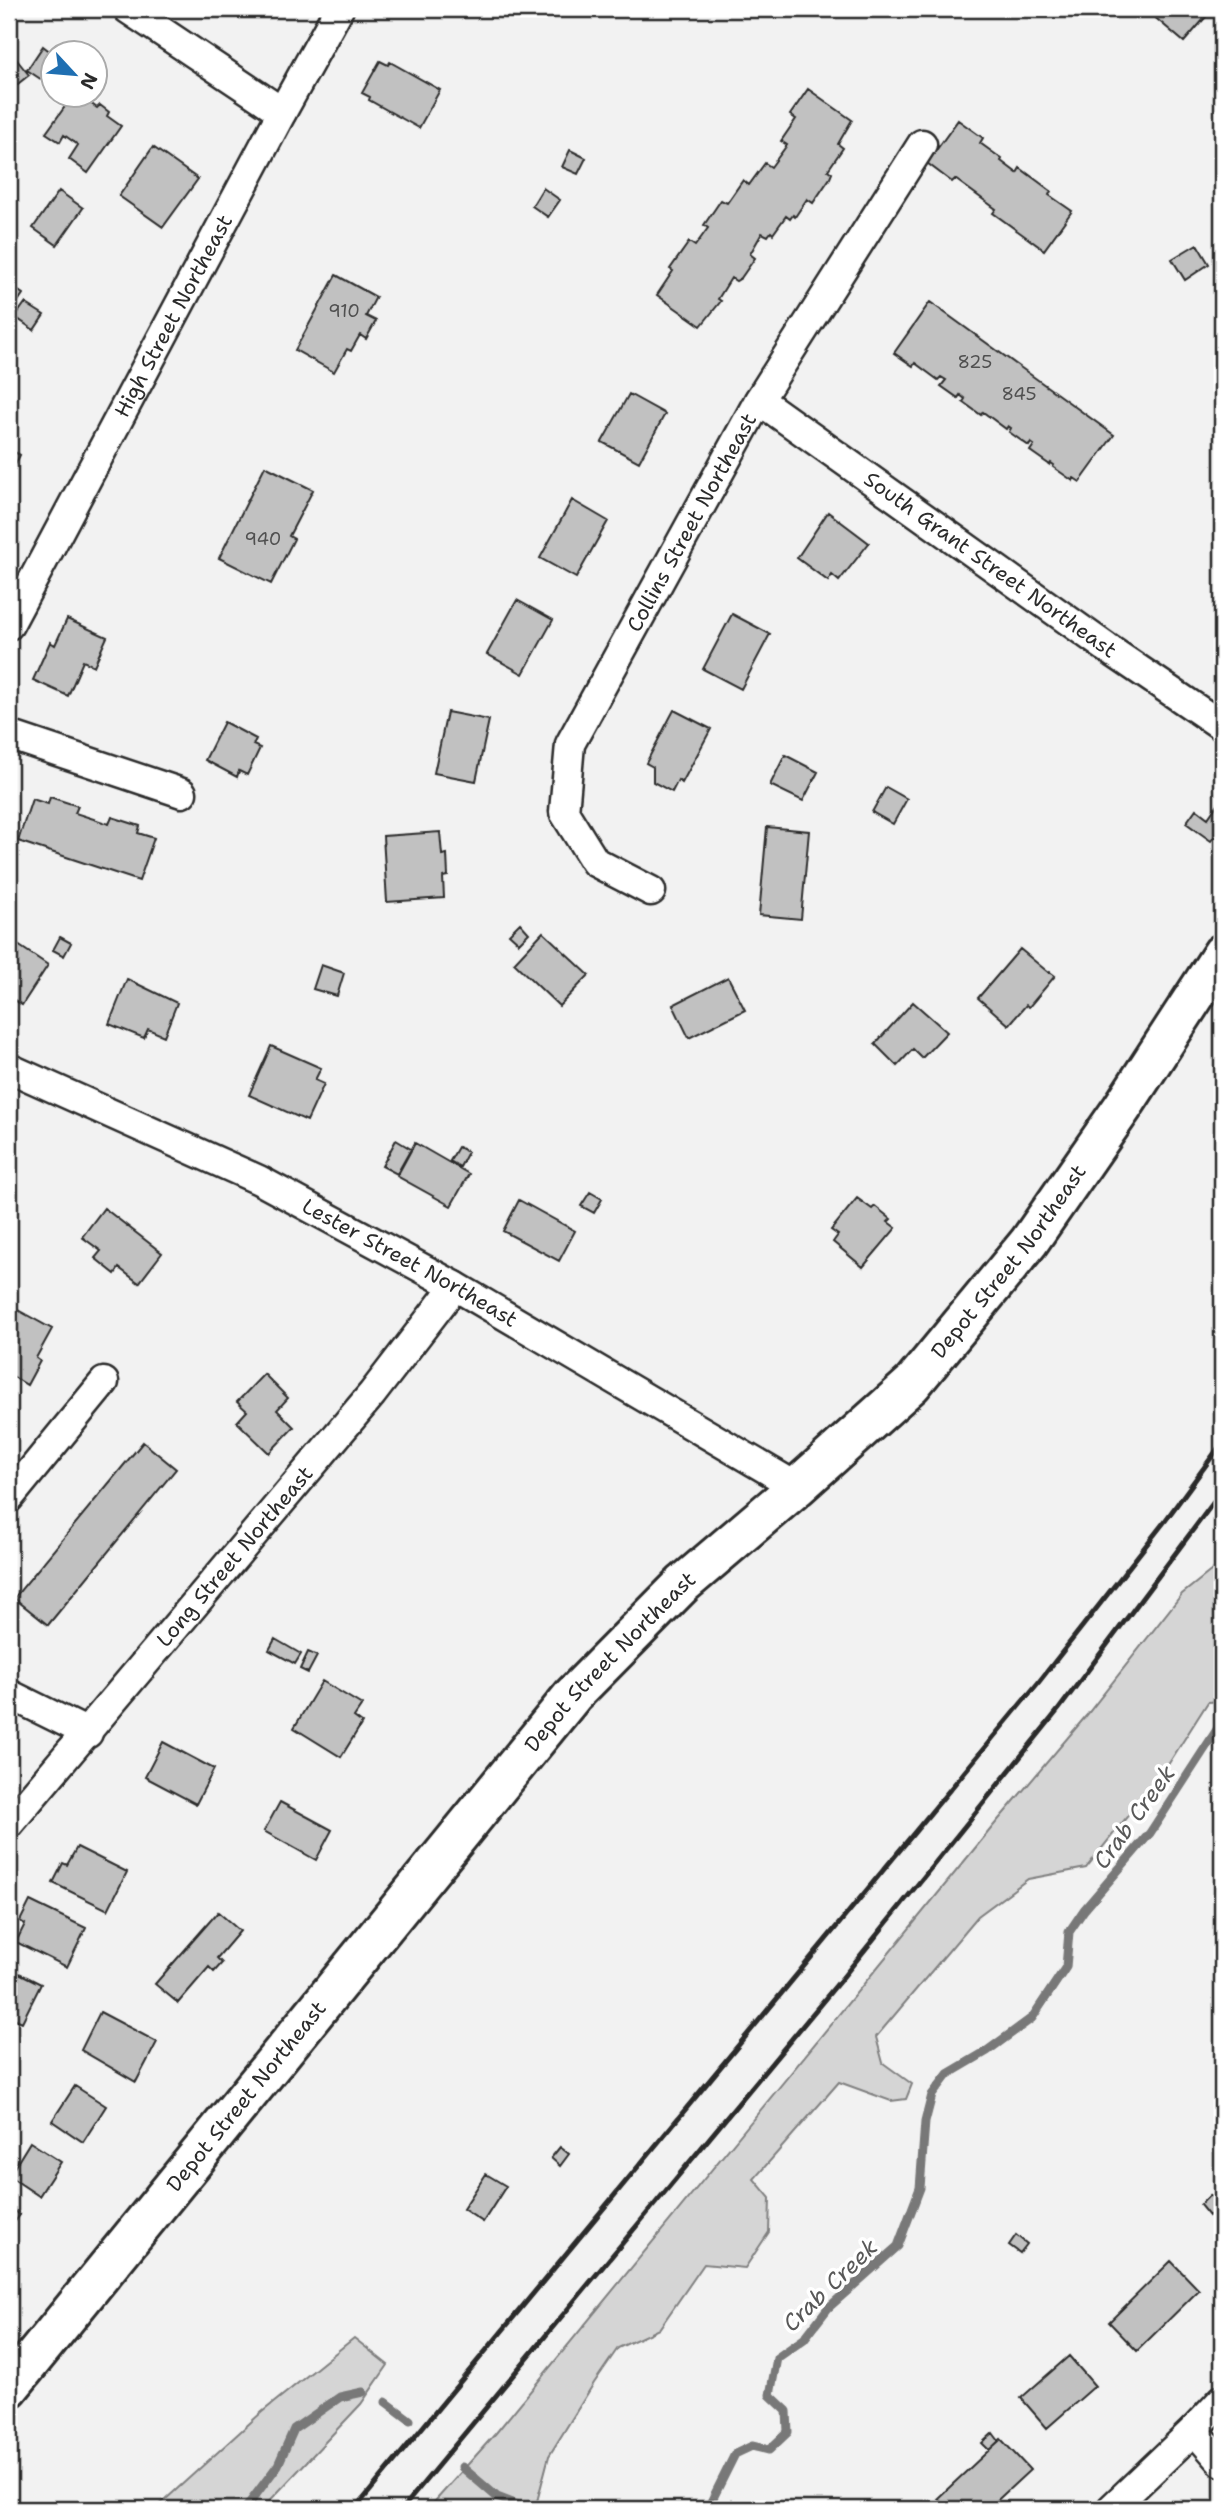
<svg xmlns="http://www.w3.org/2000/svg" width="1231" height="2518" font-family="'Shantell Sans',sans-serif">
<rect width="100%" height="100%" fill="#f2f2f2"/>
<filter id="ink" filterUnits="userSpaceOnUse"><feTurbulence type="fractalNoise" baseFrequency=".0143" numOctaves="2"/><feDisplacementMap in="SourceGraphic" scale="14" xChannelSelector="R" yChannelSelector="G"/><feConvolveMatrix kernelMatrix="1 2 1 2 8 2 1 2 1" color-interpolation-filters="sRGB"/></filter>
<g filter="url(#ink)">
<path fill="#d5d5d5" stroke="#808080" stroke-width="2" d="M1222,1562V1701L1208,1702L1166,1768L1086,1868L1028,1879L978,1916L876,2037L883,2063L912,2084L906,2099L891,2101L839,2082L754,2179L770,2198L769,2232L745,2268L704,2264L659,2329L618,2348L594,2383L549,2456L535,2509H428L496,2433L994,1825L1086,1716L1182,1594Z
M354,2338L388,2365L361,2404L262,2509H155L262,2412Z"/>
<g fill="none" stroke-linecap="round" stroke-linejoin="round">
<path stroke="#787878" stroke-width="9" d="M386,2402L410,2420
M462,2467L497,2497L528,2509
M245,2509L278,2465L294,2429L340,2397L363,2392
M704,2509L708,2508L735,2454L752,2446L769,2450L788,2432L787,2411L770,2395L777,2358L804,2339L828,2308L898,2246L920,2188L925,2122L932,2095L948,2074L987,2051L1032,2018L1066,1967L1069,1932L1084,1910L1150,1833L1222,1722"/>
</g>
<path fill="#c1c1c1" stroke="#2b2b2b" stroke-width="2" d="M1145,9H1209L1211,11L1184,42Z
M43,46L52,53L51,86L27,70Z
M9,50L29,75L9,91Z
M380,61L388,65L390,62L440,90L419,128L369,100L370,97L362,93Z
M808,89L852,120L838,144L843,148L828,170L832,173L830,178L813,203L807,199L795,217L793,215L790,219L786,216L773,234L771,232L768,236L762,233L750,254L755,258L741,278L736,281L731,278L718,299L721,301L701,326L657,295L673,271L670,269L689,242L695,246L708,228L704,225L721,200L727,203L743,180L749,185L765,163L771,167L787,145L781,141L796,119L790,115Z
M74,94H78L97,108L100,105L109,112L107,116L121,126L88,173L69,159L78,145L64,135L60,142L46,133Z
M958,120L983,138L980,143L1002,159L1001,161L1017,173L1020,168L1051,191L1049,195L1072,211L1044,250L993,213L996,209L955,179L952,182L927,163Z
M153,147L198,179L163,227L119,196Z
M570,150L586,158L578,174L562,167Z
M543,188L560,200L548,217L532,206Z
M59,191L83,208L57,245L33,228Z
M1197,244L1209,264L1185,280L1172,259Z
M336,275L376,297L366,316L376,321L366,339L360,335L351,351L347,349L334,372L295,350Z
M11,286L23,294L12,310L9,308V289Z
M930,302L1114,435L1080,482L1074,478L1073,481L1053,467L1054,465L1051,463L1050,465L1030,451L1034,445L1031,443L1029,446L1009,432L1011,428L1008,426L1006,429L983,412L981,415L963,402L965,399L960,395L958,398L941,386L946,380L941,377L938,380L915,363L913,366L894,353Z
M25,303L44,315L34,330L15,317Z
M629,394L665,414L639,462L602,442Z
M9,449L20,455L9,477Z
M265,466L313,490L289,536L294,539L271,584L219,558Z
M572,500L608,521L576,578L540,558Z
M828,512L869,543L839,581L832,575L828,581L797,558Z
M517,600L553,620L523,674L487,654Z
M732,614L770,634L741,689L703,669Z
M67,619L107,637L94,666L83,661L68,696L33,680L50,642L55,645Z
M674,710L711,729L682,783L678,780L672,792L653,782V767L646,763Z
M447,712L489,720L476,781L434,773Z
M224,722L256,739L253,745L260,748L247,775L239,771L237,777L205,760Z
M785,755L818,772L803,801L770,785Z
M886,787L907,799L893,824L872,812Z
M50,797L78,806L75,813L109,824L112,817L140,826L138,833L154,838L139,881L18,841L32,799L48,804Z
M1222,798V827L1211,841L1186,823L1196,809L1208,818Z
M767,827L809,831L801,919L759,915Z
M440,832L442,855L447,854L448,876L443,877L444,898L387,902L383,836Z
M520,923L529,933L519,943L509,934Z
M543,932L589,975L559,1006L514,963Z
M60,937L71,943L64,956L53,950Z
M9,939L48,965L22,1005L9,996Z
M1020,949L1049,973L1050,972L1055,976L1029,1007L1026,1005L1009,1025L978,998Z
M321,965L344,973L337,996L313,989Z
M728,977L745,1010L689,1038L673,1005Z
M127,979L177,1003L164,1036L148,1029L144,1038L109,1024Z
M913,1002L947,1032L922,1058L913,1049L897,1066L875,1044Z
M271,1046L321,1068L315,1080L324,1084L307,1121L249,1095Z
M396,1140L411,1149L397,1174L382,1166Z
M415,1143L469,1174L451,1206L397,1176Z
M458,1147L468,1152L460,1167L450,1161Z
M590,1192L602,1199L594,1213L581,1206Z
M857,1198L872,1209L875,1206L891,1219L888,1222L896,1228L863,1267L833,1242L838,1235L831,1230Z
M519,1200L575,1231L559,1261L503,1231Z
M104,1208L162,1253L139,1283L119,1268L115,1274L95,1258L101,1251L82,1237Z
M16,1309L52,1329L36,1358L40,1361L27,1385L9,1374V1322Z
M264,1374L288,1398L277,1410L294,1427L269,1453L237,1422L247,1411L237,1402Z
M143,1442L176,1469L48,1625L14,1598Z
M275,1639L301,1654L295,1664L269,1650Z
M308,1652L317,1656L308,1673L300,1669Z
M322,1681L362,1705L354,1717L362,1723L341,1757L294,1728Z
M163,1742L214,1769L196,1804L145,1777Z
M280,1802L332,1830L316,1860L264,1831Z
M77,1847L127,1872L108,1910L53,1883L63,1863L67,1865Z
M30,1901L86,1928L67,1967L16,1942L25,1924L20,1921Z
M218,1912L240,1931L217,1958L222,1963L214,1972L209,1967L178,2003L155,1984Z
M9,1968L41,1984L22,2022L9,2016Z
M100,2012L157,2042L136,2082L81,2050Z
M75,2086L106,2106L83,2142L52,2121Z
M30,2142L61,2162L39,2196L9,2176Z
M560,2147L569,2154L560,2166L551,2158Z
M486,2174L506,2186L483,2222L463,2209Z
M1210,2195L1220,2206L1209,2216L1200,2205Z
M9,2206L20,2215L9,2229Z
M1016,2235L1027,2244L1020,2253L1009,2245Z
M1171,2261L1199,2290L1137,2351L1109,2322Z
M1069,2356L1095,2386L1047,2428L1021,2398Z
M993,2433L999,2441L989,2450L982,2443Z
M1001,2439L1030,2470L988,2509H949L938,2498Z"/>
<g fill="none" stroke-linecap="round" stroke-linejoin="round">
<g stroke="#2b2b2b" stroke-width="33">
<g id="minor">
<path d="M128,9L282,112"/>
<path id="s1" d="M759,400L1107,648L1222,726"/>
<path id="s2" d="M9,625L282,112L339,9"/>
<path d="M9,735L182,793"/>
<path id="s3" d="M651,891L595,862L564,812L570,744L759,400L922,144"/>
<path id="s4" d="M9,1068L259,1180L455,1286L797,1487"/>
<path d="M9,1498L104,1382"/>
<path d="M9,1694L88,1733"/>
<path id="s5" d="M9,1824L372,1394L455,1286"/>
<path d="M1194,2430L1222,2462"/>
<path d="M1111,2509L1194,2430L1222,2400"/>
</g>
</g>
<g stroke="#2b2b2b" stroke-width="44">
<g id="secondary">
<path id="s6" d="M9,2388L573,1695L683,1584L797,1487L912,1384L1029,1242L1122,1108L1222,954"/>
</g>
</g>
<use href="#minor" stroke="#fff" stroke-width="28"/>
<use href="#secondary" stroke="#fff" stroke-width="38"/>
<path stroke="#2b2b2b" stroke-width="5" d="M355,2509L1038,1683L1165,1521L1222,1443
M402,2509L843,1977L1059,1709L1222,1491"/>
</g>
</g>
<g text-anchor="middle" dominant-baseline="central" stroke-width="7" stroke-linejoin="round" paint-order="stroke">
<g font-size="18" fill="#505050">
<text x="344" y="311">910</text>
<text x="975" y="362">825</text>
<text x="1019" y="394">845</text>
<text x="263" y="539">940</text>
</g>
<g font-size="21" fill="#2b2b2b" stroke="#fff">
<text stroke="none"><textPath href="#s2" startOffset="350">High Street Northeast</textPath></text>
<text stroke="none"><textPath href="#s3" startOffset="443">Collins Street Northeast</textPath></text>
<text stroke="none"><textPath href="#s1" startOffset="284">South Grant Street Northeast</textPath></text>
<text stroke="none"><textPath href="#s6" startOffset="1510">Depot Street Northeast</textPath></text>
<text stroke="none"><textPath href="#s4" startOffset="446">Lester Street Northeast</textPath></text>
<text stroke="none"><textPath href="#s5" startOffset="350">Long Street Northeast</textPath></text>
<text stroke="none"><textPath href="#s6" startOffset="943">Depot Street Northeast</textPath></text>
<text stroke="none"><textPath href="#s6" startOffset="376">Depot Street Northeast</textPath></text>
</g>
<g font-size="23" font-style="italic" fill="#585858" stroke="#fff">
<text transform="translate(1134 1817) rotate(-54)">Crab Creek</text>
<text transform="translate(830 2285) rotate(-44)">Crab Creek</text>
</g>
</g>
<rect width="1231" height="2518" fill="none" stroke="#fff" stroke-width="35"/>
<rect x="18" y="18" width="1196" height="2483" fill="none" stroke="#2b2b2b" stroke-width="2.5" filter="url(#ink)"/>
<g transform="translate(74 74) rotate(116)"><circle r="33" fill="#ffffff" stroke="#aaaaaa" stroke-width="2"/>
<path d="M0-5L12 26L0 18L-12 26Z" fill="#1f6fb2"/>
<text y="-10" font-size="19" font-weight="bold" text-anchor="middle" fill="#2b2b2b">N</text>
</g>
</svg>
